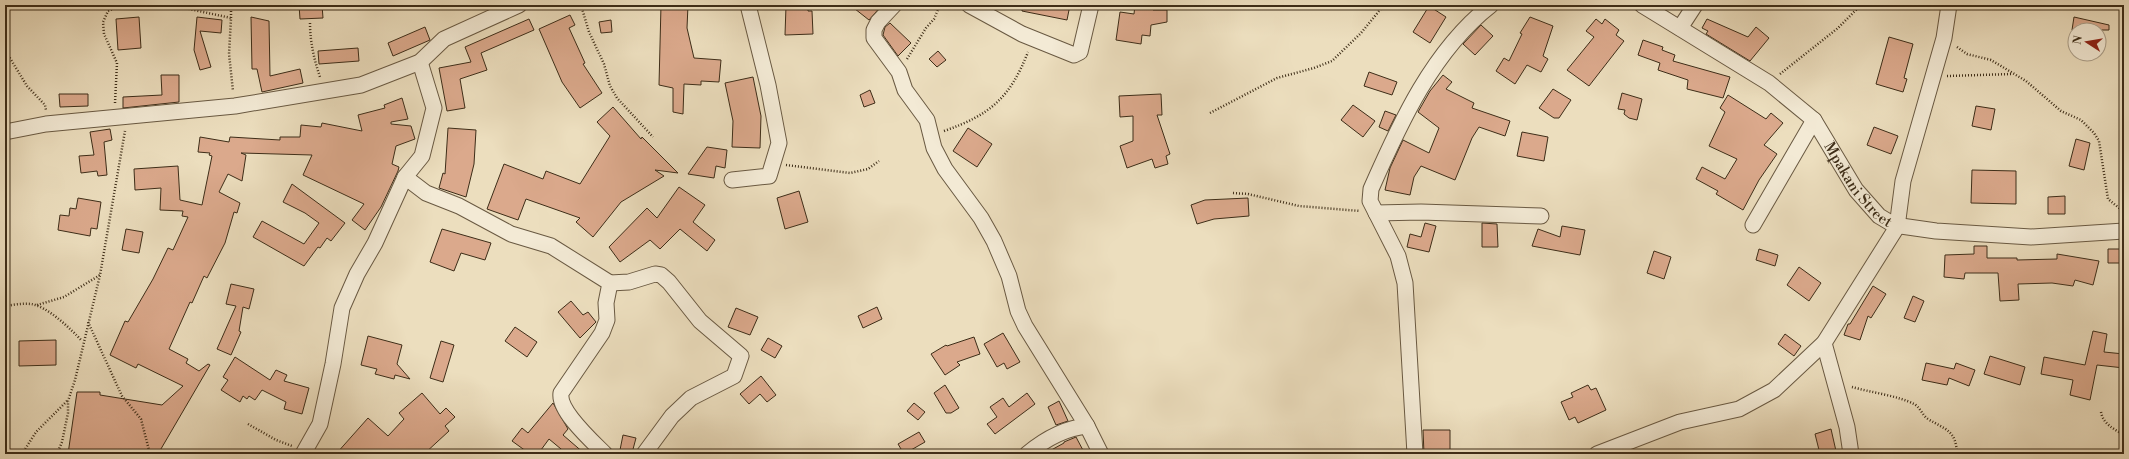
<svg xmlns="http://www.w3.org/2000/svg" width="2129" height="459" font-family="'Libre Bodoni',serif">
<rect width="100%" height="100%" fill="#ecdebe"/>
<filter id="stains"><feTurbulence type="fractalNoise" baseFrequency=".005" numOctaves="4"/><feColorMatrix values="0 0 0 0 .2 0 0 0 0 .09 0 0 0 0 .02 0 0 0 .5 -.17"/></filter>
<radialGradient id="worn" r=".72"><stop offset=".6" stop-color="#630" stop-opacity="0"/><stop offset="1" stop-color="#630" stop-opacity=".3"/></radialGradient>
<path fill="#dba98c" stroke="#3d2d18" d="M299,5H322L323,18L300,19Z
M661,5H688L687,28L694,58L721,60L719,82L701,81V85L684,84L683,114L673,112V88L659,85Z
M808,5V11H812L813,34L785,35L786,6Z
M850,5H882L869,20Z
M1022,5H1070L1067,20L1022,11Z
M1135,5L1154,6L1153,10H1167V22L1151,25L1150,36L1142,35L1141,44L1116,40L1120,12L1134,14Z
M1429,6L1446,17L1430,43L1413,32Z
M570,15L575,25L569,28L585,63L583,64L602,93L580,108L562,82L539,29Z
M139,17L141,48L118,50L116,19Z
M197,17L222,20L221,33L200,31L211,67L200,70L194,50Z
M251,17L269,21L270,76L300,69L303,83L262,92L257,69H252Z
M1530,17L1553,26L1543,56L1548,59L1541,72L1527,65L1515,84L1496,71L1504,58L1509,61L1522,34L1520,33Z
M2074,17L2109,25V30H2072Z
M529,19L534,30L481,53L487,70L460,79L465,108L447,111L439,68L471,62L465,47Z
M1596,19L1602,24L1605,19L1619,30L1616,35L1624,41L1589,86L1567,70L1594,37L1586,31Z
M1707,19L1748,37L1756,27L1769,38L1750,61L1706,34L1708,31L1702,28Z
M611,20L612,32L601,33L599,22Z
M890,23L911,43L898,56L883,35L885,27Z
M1481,25L1493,36L1475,55L1463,44Z
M425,27L430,40L393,56L388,43Z
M1889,37L1913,44L1904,78L1907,79L1903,92L1876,84Z
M1643,40L1663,47L1662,50L1675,55L1673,61L1730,77L1723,98L1687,89L1688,80L1658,70L1660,63L1638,55Z
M358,48L359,61L319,64L318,51Z
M938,51L946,60L937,67L929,59Z
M1369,72L1397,82L1392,95L1364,86Z
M161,75H179V102L123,108V97L162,95Z
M1443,75L1452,82L1446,89L1474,103L1472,108L1510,121L1505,136L1479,127L1472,138L1455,180L1421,166L1414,177L1410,195L1385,190L1390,168L1403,140L1429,153L1439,128L1418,112L1430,91Z
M753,77L761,116L760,148L732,147L733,121L725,83Z
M1553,89L1571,100L1559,118H1554L1539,108Z
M870,90L875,103L864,107L860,95Z
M1622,93L1642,99L1637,120L1629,118L1624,114L1625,110L1618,109Z
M59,94H88V106L60,107Z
M1161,94L1162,115H1157L1170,154L1166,156L1168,164L1155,168L1152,159L1127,168L1120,146L1133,141V116L1120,117L1119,96Z
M1728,95L1766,119L1771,113L1783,123L1764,145L1777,154L1759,180L1743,210L1716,194L1718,191L1696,179L1702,167L1725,179L1737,159L1709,146L1725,112L1720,108Z
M402,98L408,119L391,122V124L411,126L415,139L396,146L392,164L399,167L398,171L381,207L365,230L352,220L364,204L303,175L312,155L241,153L246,155L242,181L228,174L219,192L240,203L237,213L234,212L225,243L207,278L204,276L192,303L190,302L169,349L188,359L186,363L199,371L208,364L210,365L158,454H68L77,392H100V395L162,405L183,386L138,364L136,368L110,355L125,321L128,322L153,279L168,248L173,250L188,217L182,216L183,211L160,210L161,188L135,190L134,169L178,166L180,200L202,205L212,156L209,155L210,153L198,152L200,137L229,142L230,137L280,140V137H300L301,125L321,127L322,123L362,131L358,115L385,108L384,105Z
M1353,105L1375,121L1363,137L1341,120Z
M1976,106L1995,109L1991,130L1972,126Z
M613,107L641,139L642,137L678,173L655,170L664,176L621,202L593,237L576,222L580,218L526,199L518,220L487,209L504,164L543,179L546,171L580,184L610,136L597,122Z
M1385,111L1396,115L1388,131L1379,127Z
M1874,127L1898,136L1891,154L1867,145Z
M448,128L476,130L474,164L466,197L439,188L443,173L445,174Z
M968,128L992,144L977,167L953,151Z
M110,129L112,140L104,142L107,175L98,176L97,171L81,173L79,156L94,155L90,132Z
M1522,132L1548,137L1544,161L1517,156Z
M2076,139L2090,143L2084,170L2069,166Z
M707,147L727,150L725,168L716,166L714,178L688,174Z
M1972,170L2016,171V204L1971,203Z
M292,184L345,223L331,241L327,238L320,248L318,247L304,266L253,237L262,221L304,244L319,223L305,213L283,202Z
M679,187L705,205L693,222L715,240L707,251L680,229L660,249L650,240L620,262L609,247L647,208L657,218Z
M799,191L808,222L785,229L777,198Z
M2065,196V214H2048V197Z
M78,198L101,202L97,229L91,228L90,236L58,230L60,215L69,216L70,208L76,209Z
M1248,198L1249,216L1214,219L1197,224L1191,205L1205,200Z
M1425,223L1436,226L1429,252L1407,247L1410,234L1421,237Z
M1482,223L1497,224L1498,247H1482Z
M1562,226L1585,230L1580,255L1532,246L1538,229L1560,237Z
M126,229L143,232L139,253L122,250Z
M442,229L491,243L485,260L461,253L454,271L430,262Z
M1974,246H1987V258H2017V260L2057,259V254L2099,261L2093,285L2075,280L2073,286L2052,283L2018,284L2019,300L2000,301L1998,273H1965L1964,279L1944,277L1945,255L1974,254Z
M1759,249L1778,255L1775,266L1756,260Z
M2108,249H2124V263H2108Z
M1654,251L1671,257L1664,279L1647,273Z
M1799,267L1821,283L1809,301L1787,285Z
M231,284L254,289L249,309L243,307L239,331L241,332L231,355L217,349L236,306L226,304Z
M1873,286L1886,294L1871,318L1868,316L1860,340L1844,335L1848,324H1850Z
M1913,296L1924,301L1915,322L1904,318Z
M571,301L583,315L588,312L596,322L580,338L558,312Z
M877,307L882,319L863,328L858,316Z
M736,308L758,317L750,335L728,327Z
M515,327L537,342L527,357L505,341Z
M2093,331L2107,334L2104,352L2124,354V368L2097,365L2090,400L2070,395L2073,380L2041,374L2044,357L2085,365Z
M1003,333L1020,362L1007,369L1004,363L997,367L984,344Z
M1785,334L1801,346L1794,356L1778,344Z
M368,336L402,345L397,364L410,379L395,375L394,379L375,374L377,369L361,365Z
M974,337L980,354L957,362L960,365L945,375L931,354L946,345L947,346Z
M768,338L782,346L775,358L761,350Z
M56,340V365L19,366V341Z
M441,341L454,345L443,382L430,378Z
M1990,356L2025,367L2020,385L1984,374Z
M235,357L270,380L276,370L287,375L284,381L309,388L302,414L284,409L286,402L262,390L255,400L249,396L247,399L243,396L240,402L221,390L228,380L223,377Z
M1926,363L1954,369L1956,363L1975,370L1969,386L1949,378L1947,385L1922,380Z
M761,376L776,395L767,402L760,394L749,404L740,394Z
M945,385L959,408L951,413H946L934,393Z
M1588,385L1591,390L1596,388L1606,410L1578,423L1575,417L1569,420L1561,402L1573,397L1571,393Z
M422,393L440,414L446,408L455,417L445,426L449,431L424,454H336L368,418L388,436L404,419L399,413Z
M1027,393L1035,404L995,434L987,424L997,417L990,407L1003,398L1009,407Z
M1059,401L1068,421L1056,425L1048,407Z
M553,403L568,429L563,435L585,454H567L549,439L538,454H530L512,441L522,428L528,433Z
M914,403L925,412L918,420L907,411Z
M1831,429L1836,451L1820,454L1815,434Z
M1423,430H1450V454H1424Z
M919,432L925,442L904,454L898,444Z
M623,435L636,438L632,453L620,450Z
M1076,437L1085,454H1044L1064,443V442Z"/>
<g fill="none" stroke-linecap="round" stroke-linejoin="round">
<g stroke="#695942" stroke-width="17">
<g id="minor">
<path d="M894,5L878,22L874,30V38L899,72L905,90L927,120L934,148L945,169L981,218L994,241L1009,276L1018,311L1025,326L1087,426"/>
<path d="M969,5L1022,34L1074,55L1080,52L1091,5"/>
<path id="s1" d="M1642,5L1769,83L1814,120L1856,190L1879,216L1894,225L1936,231L2031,237L2124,231"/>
<path d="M1680,28L1695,5"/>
<path d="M5,132L46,124L235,106L361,85L420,62L444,39L519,5"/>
<path d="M405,177L426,193L459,206L511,234L551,246L610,283L606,303L607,320L602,333L561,393C558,411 592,441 605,454"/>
<path d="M732,180L769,176L779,143L768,85L748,5"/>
<path d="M1376,213L1421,212L1541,216"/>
<path d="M1753,225L1814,120"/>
<path d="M610,283L629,282L655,274L661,275L669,282L700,321L741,356L734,376L691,398L672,416L644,454"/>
<path d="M1824,343L1847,427L1851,454"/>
<path d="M303,454L320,424L333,364L342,308L357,274L375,243L405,177L422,156L434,108L420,62"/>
<path d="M1027,454C1044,440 1065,428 1087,426L1101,454"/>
<path d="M1415,454L1405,283L1398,256L1370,201L1371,189C1400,123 1433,50 1491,5"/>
<path d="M1597,454L1680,422L1739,409L1774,390L1824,343L1897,227L1903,181L1944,38L1949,5"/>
</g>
</g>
<path stroke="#3d2d18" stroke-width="2.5" stroke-dasharray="1 2" stroke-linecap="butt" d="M171,5L231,18L229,54L233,91
M581,5L589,32L604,64L610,86L617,98L653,137
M231,18V5
M310,23C310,42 314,59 320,77
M1957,47L1967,54L1991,60L2026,81L2061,111L2081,120L2094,133L2099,141L2108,199L2124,212
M5,50L27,86L45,105L46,110
M907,59L926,28L934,19L940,5
M1780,74L1838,28L1861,5
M1947,76L2012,74
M115,103L117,63L104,34L103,22L108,11L122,5
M1210,113L1277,78L1314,68L1332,61L1361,33L1384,5
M944,131C990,115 1010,98 1028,52
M786,165L850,173L868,169L879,161
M1233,193L1248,194L1299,206L1360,211
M37,305L64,297L100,275
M5,306C13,305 22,303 31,304C47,306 71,329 82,341
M5,313L9,306
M88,322L122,396L141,419L150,454
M1852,387C1869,392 1899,396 1914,404C1920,407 1922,415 1928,419C1946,430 1956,430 1957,454
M2101,412C2103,424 2114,429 2124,435
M248,424L276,440L292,446
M848,453L849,454
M22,454L36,432L67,401
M57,454L62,442L68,413V401L75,380L100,275L125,131"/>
<use href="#minor" stroke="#f3ead5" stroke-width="15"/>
</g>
<g text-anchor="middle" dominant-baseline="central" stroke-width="3.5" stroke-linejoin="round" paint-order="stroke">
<g font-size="15" fill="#3d2d18" stroke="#f3ead5">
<text stroke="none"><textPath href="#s1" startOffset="286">Mpakani Street</textPath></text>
</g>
</g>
<rect width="2129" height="459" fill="none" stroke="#ecdebe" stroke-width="20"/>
<rect x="6" y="6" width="2117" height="447" fill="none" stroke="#3d2d18" stroke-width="2"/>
<rect x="10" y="10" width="2109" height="439" fill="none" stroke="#3d2d18"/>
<g transform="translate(2087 42) rotate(282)"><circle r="19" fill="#f3ead5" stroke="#aa9e89"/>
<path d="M0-3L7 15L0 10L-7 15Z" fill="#8f2418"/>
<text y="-6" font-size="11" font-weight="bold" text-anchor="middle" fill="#3d2d18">N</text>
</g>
<rect width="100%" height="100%" filter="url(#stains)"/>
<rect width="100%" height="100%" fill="url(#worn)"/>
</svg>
